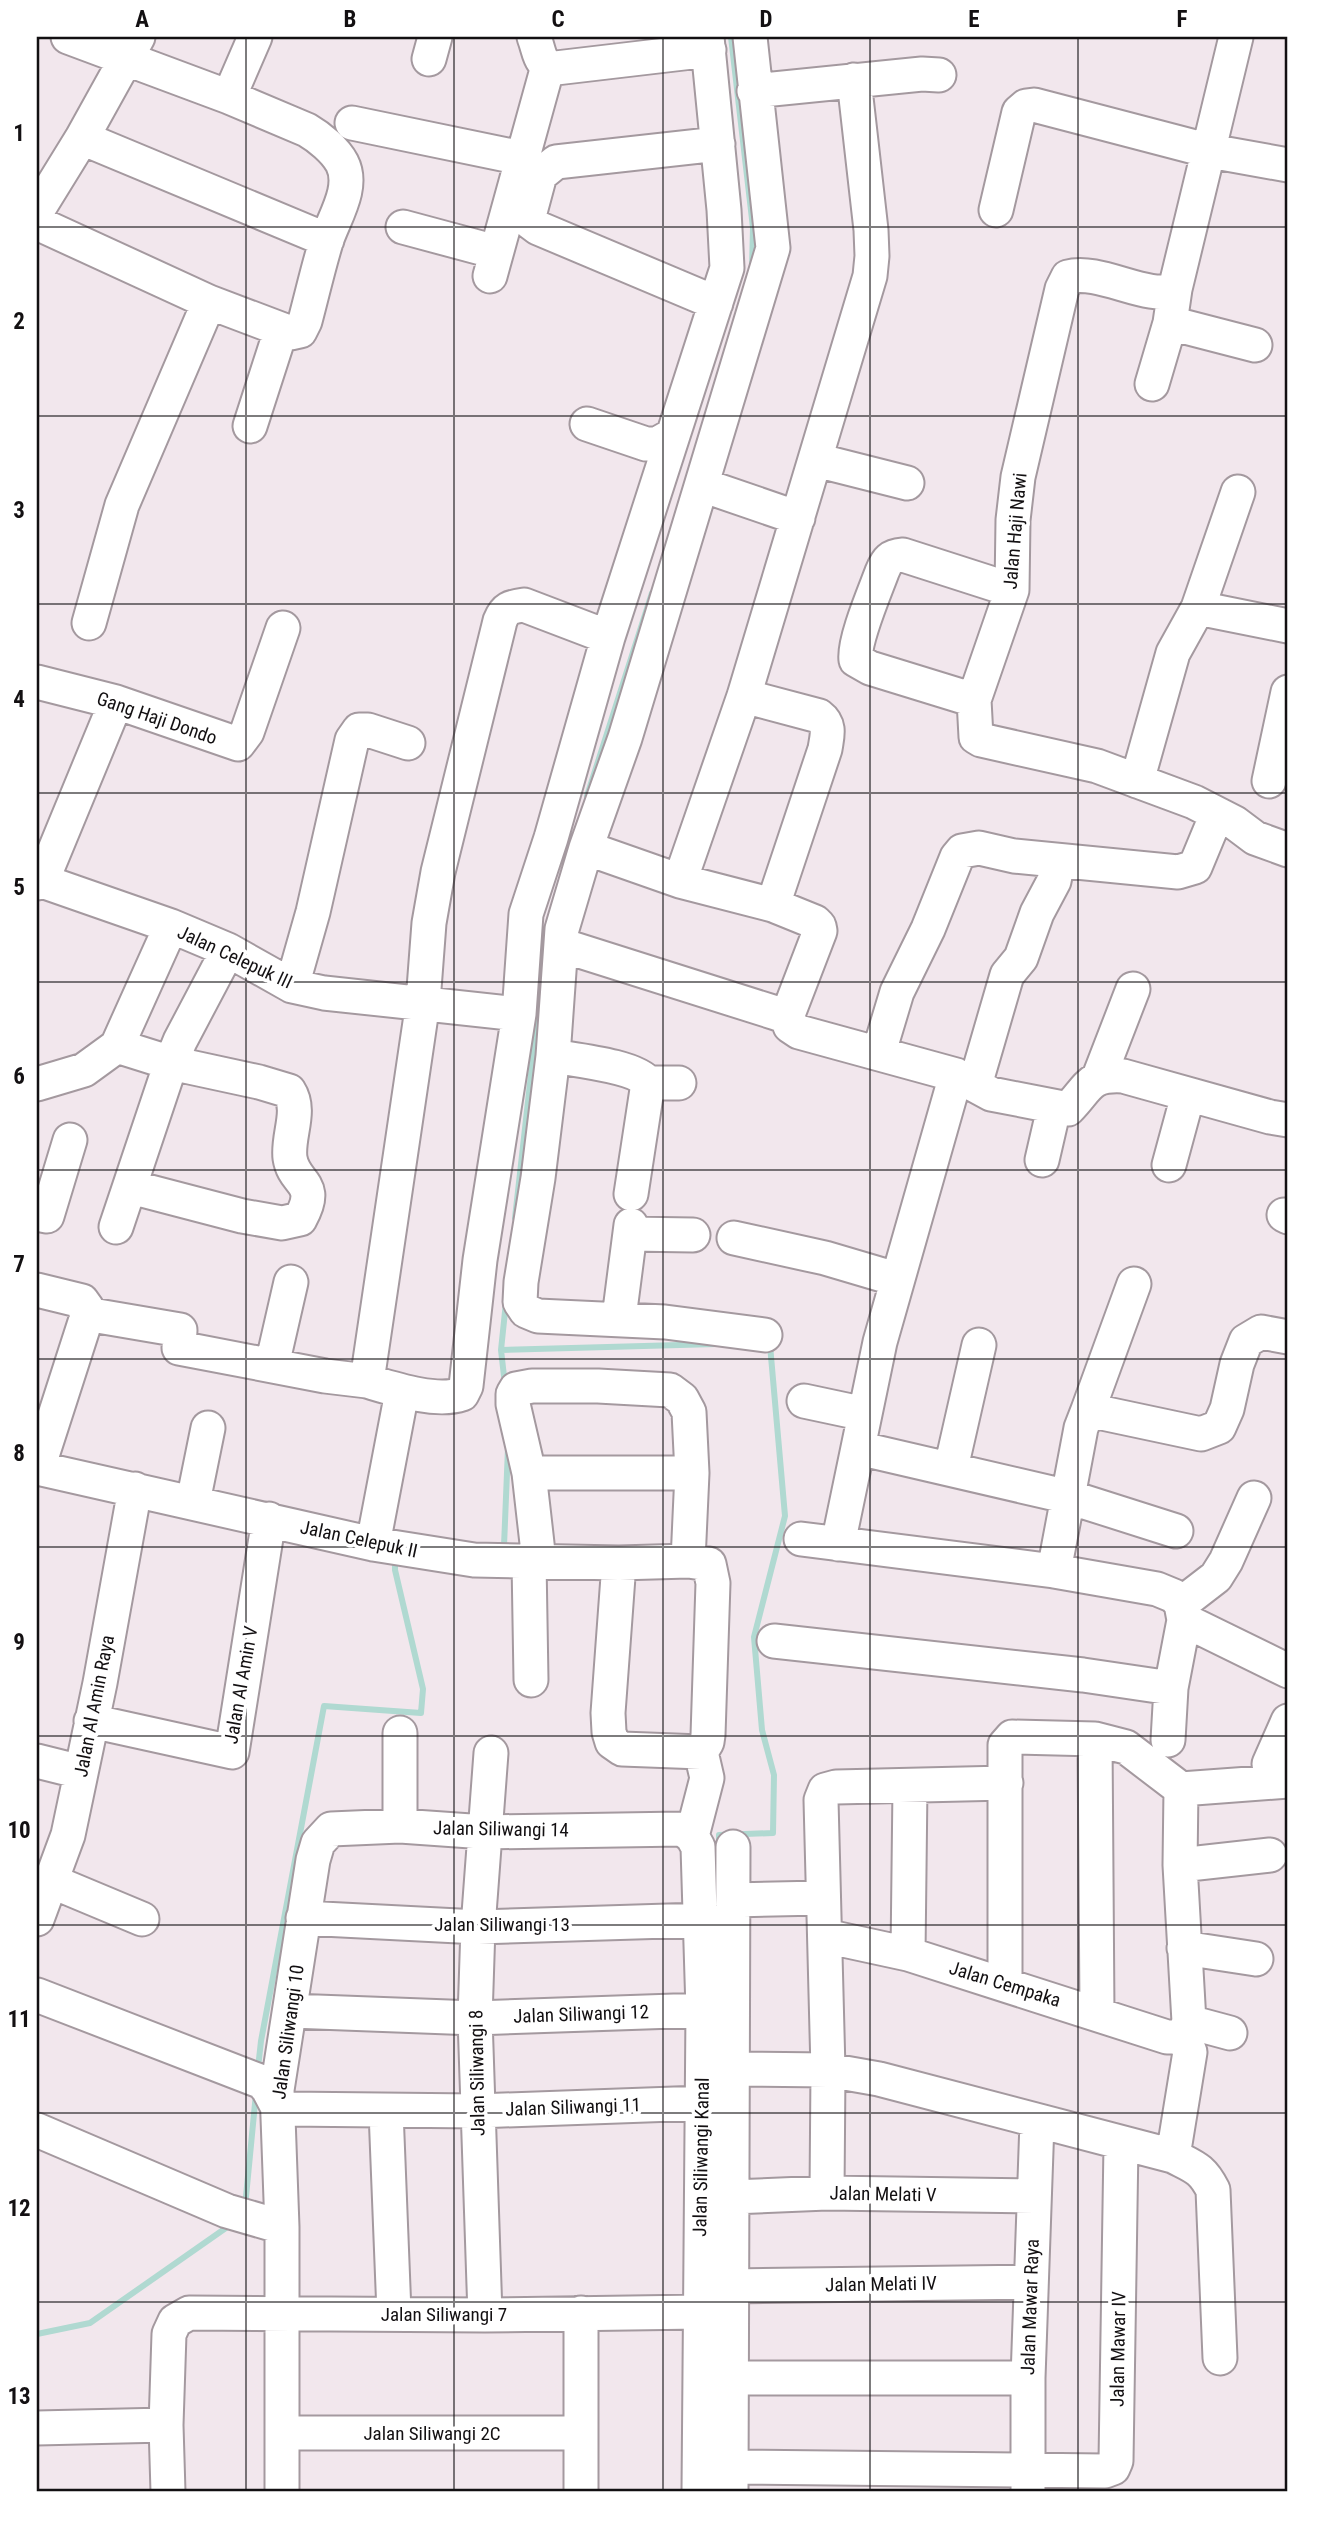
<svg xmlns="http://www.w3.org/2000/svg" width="1325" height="2529" font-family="'Roboto Condensed',sans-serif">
<rect width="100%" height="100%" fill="#f2e7ed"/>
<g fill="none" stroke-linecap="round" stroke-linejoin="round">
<path stroke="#b0d9d1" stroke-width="6" d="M731,37L753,228L752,268
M587,796L652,593
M515,1218L544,958
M501,1350L716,1344
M505,1385L501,1350L506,1302
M500,1546H504L508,1448
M719,1846V1835L773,1833L774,1775L762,1730L754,1637L785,1516L770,1345
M258,2068L261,2041L324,1706L421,1713L423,1689L395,1570V1556
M245,2207L256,2093
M37,2334L90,2323L233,2223"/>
<g stroke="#a4999f" stroke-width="37">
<path id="minor" d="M534,37C540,52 538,65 556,68L709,50
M750,37L773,248L625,738L586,848L562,929L553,1056L538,1178L521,1282L520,1302L526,1311L538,1316L665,1322L765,1335
M1236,37L1175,289C1149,302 1100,268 1068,277L1062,289L1018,477L1013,520L1012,590L974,700L976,737L981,740L1097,766L1194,802L1235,823L1255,838L1288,850
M429,59L435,37
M754,91L922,74L939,75
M229,97L255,37
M352,123L522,158
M82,138L327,240
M996,210L1019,112L1026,106L1034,105L1210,151L1288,165
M37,211L82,138L138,37
M37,223L209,302L291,333L300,331L305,321C312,295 318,268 326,242C333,219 355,188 342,163C335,150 319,137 307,130L229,97L68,37
M403,227L496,252
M490,276L548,66
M716,303L538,228L530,222L529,216L540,175L556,162L718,144
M1170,323L1255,345
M1152,384L1170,323L1175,289
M587,424L646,444H657L673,435
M250,426L281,330
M816,460L907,483
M702,485L798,518
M1198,608L1238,492
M89,623L122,505L209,302
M608,637L524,605C510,607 505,608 500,621L438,872L429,923L423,1002L367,1381C394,1389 436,1403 462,1394L466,1386L480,1260L519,1014L526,914L551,838L608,637L727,268L724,210L707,37
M37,682L116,702L238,744L247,732L283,628
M744,696L819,716C831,725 827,736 825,749L773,905
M974,700L870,668L856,660C853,642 875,591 882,572C887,560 890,556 903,555L1012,590
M1137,781L1173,653L1198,608L1288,626
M1269,781L1288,692
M586,848L680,881L773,905L815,922L819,926L820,931L787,1017
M42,881L171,926
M680,881L744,696L870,276L872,256L871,230L854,80
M37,883L42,881L116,702
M561,945L776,1013L787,1017L790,1026L799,1032L956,1075L991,1094L1068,1109C1089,1088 1088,1074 1123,1076L1270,1117L1288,1120
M292,986L313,912L352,740L359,730H368L408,743
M117,1046L171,1063L259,1082L289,1091C302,1111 287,1136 290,1158C294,1185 321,1182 300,1219L282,1223L242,1216L131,1187
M879,1052L897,992L928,929L957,857L962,851L979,848L1014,856L1178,872L1195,867L1217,814
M553,1056C574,1060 636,1066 648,1083L631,1194
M1099,1077L1133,989
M648,1083H679
M37,1084L84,1070L117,1046L171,926L228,950L292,986L324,993L519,1014
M975,1085L1007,975L1021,958L1037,913L1054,881L1058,861
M1042,1160L1054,1108
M1169,1165L1188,1095
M37,1214L47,1216L70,1140
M1284,1215L1288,1217
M116,1227L171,1063L180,1041L228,950
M630,1234L693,1235
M734,1238L825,1258L896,1279
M37,1290L82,1301L87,1308L86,1319L38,1468
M86,1314L180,1330L179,1348L325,1376L367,1381
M619,1318L631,1225
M272,1365L291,1282
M804,1401L865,1414
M1088,1410L1134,1284
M858,1448L1069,1497L1176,1531
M37,1468L373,1544L474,1560L619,1563L688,1561L709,1564L713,1583L708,1735L707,1742L701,1752L622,1749L612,1742L609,1732L608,1713L619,1563
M951,1468L979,1345
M529,1473H692
M193,1502L208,1428
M801,1539L1054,1571L1157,1589L1174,1596L1181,1604L1184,1620L1171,1688L1168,1740
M373,1544L402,1392
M838,1544L880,1342L956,1075
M529,1561L531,1680
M539,1561L529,1473L513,1404V1394L516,1389L532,1386H598L670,1390L682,1399L689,1412L692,1473L688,1561
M1054,1571L1081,1428L1088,1410L1201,1434L1219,1427L1227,1409L1237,1364L1246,1341L1261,1332L1288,1337
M1181,1604L1216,1577L1226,1561L1254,1498
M1184,1620L1288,1671
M774,1641L1083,1675L1171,1688
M91,1721L232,1752L269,1519
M1095,1739L1097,2013
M37,1761L81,1772
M1269,1764L1288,1721
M1181,1789L1180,1865L1189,2022L1183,2037
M1181,1789L1288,1781
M400,1826V1733
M692,1836L707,1778L701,1752
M1180,1865L1270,1855
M51,1881L142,1919
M733,1900L822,1898
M303,1918L478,1927L700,1920
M37,1919L68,1835L100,1683L135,1489
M825,1936L908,1954L1167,2037H1183
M1184,1948L1256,1959
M908,1954L910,1786
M1005,1984V1745L1012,1737L1095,1739L1126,1747L1181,1789
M37,1995L262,2082L268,2089L277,2106L286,2109L477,2111L702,2103
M291,2011L475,2018L703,2010
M1189,2022L1230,2033
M732,2069L828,2070L879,2079L1173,2156C1194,2167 1202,2168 1213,2190L1220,2358
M386,2111L394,2313
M37,2130L227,2211L282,2227
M1173,2156L1190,2052L1183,2037
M827,2193L828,2070L821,1800L825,1790L836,1787L1006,1783
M732,2197L827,2193L1034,2196
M731,2286L1031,2282
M581,2313V2492
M485,2315L475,2018L478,1927L491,1753
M730,2378H1028
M37,2428L166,2425
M282,2433H581
M731,2467L1105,2471L1113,2468L1116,2461L1121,2144
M168,2492L166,2425L169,2334L175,2321L189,2313L485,2315L700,2312
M282,2492V2227L277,2090L313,1860L318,1843L331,1829L400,1826L485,1832L682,1829L692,1836L698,1847L703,2010L699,2492
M731,2492L733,1847
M1028,2492V2378L1037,2122"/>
</g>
<use href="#minor" stroke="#fff" stroke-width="33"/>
</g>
<path fill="none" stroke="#131012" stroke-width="2" stroke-opacity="0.55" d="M246,37V2492M454,37V2492M663,37V2492M870,37V2492M1078,37V2492M37,227H1288M37,416H1288M37,604H1288M37,793H1288M37,982H1288M37,1170H1288M37,1359H1288M37,1547H1288M37,1736H1288M37,1925H1288M37,2113H1288M37,2302H1288"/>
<g text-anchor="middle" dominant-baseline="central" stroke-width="7" stroke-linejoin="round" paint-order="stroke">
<g font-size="19" fill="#131012" stroke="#fff">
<text transform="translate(1015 531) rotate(-85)">Jalan Haji Nawi</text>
<text transform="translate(157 718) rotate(19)">Gang Haji Dondo</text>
<text transform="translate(235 957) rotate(25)">Jalan Celepuk III</text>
<text transform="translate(359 1539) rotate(12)">Jalan Celepuk II</text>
<text transform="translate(241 1685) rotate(-80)">Jalan Al Amin V</text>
<text transform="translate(94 1706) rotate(-79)">Jalan Al Amin Raya</text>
<text transform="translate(501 1829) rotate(1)">Jalan Siliwangi 14</text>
<text x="502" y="1924">Jalan Siliwangi 13</text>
<text transform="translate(1005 1984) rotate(17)">Jalan Cempaka</text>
<text transform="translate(581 2014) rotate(-2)">Jalan Siliwangi 12</text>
<text transform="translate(288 2032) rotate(-82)">Jalan Siliwangi 10</text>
<text transform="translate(477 2073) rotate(-91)">Jalan Siliwangi 8</text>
<text transform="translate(573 2107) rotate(-2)">Jalan Siliwangi 11</text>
<text transform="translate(701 2157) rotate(-89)">Jalan Siliwangi Kanal</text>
<text transform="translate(883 2194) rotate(1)">Jalan Melati V</text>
<text transform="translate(881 2284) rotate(-1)">Jalan Melati IV</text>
<text transform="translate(1030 2307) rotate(-88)">Jalan Mawar Raya</text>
<text x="444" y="2314">Jalan Siliwangi 7</text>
<text transform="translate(1118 2349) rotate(-89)">Jalan Mawar IV</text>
<text x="432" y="2433">Jalan Siliwangi 2C</text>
</g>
</g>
<rect width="1325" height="2529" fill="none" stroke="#ffffff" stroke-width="77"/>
<rect x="38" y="38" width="1248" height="2452" fill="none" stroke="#131012" stroke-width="2.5"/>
<g font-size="23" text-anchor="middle" font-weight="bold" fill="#131012">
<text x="142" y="27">A</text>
<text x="350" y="27">B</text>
<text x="558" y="27">C</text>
<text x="766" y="27">D</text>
<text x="974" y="27">E</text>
<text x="1182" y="27">F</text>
<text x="19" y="141">1</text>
<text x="19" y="329">2</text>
<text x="19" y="518">3</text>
<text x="19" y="707">4</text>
<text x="19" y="895">5</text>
<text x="19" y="1084">6</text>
<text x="19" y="1272">7</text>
<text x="19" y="1461">8</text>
<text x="19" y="1650">9</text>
<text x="19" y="1838">10</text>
<text x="19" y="2027">11</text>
<text x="19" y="2216">12</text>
<text x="19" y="2404">13</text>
</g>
</svg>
